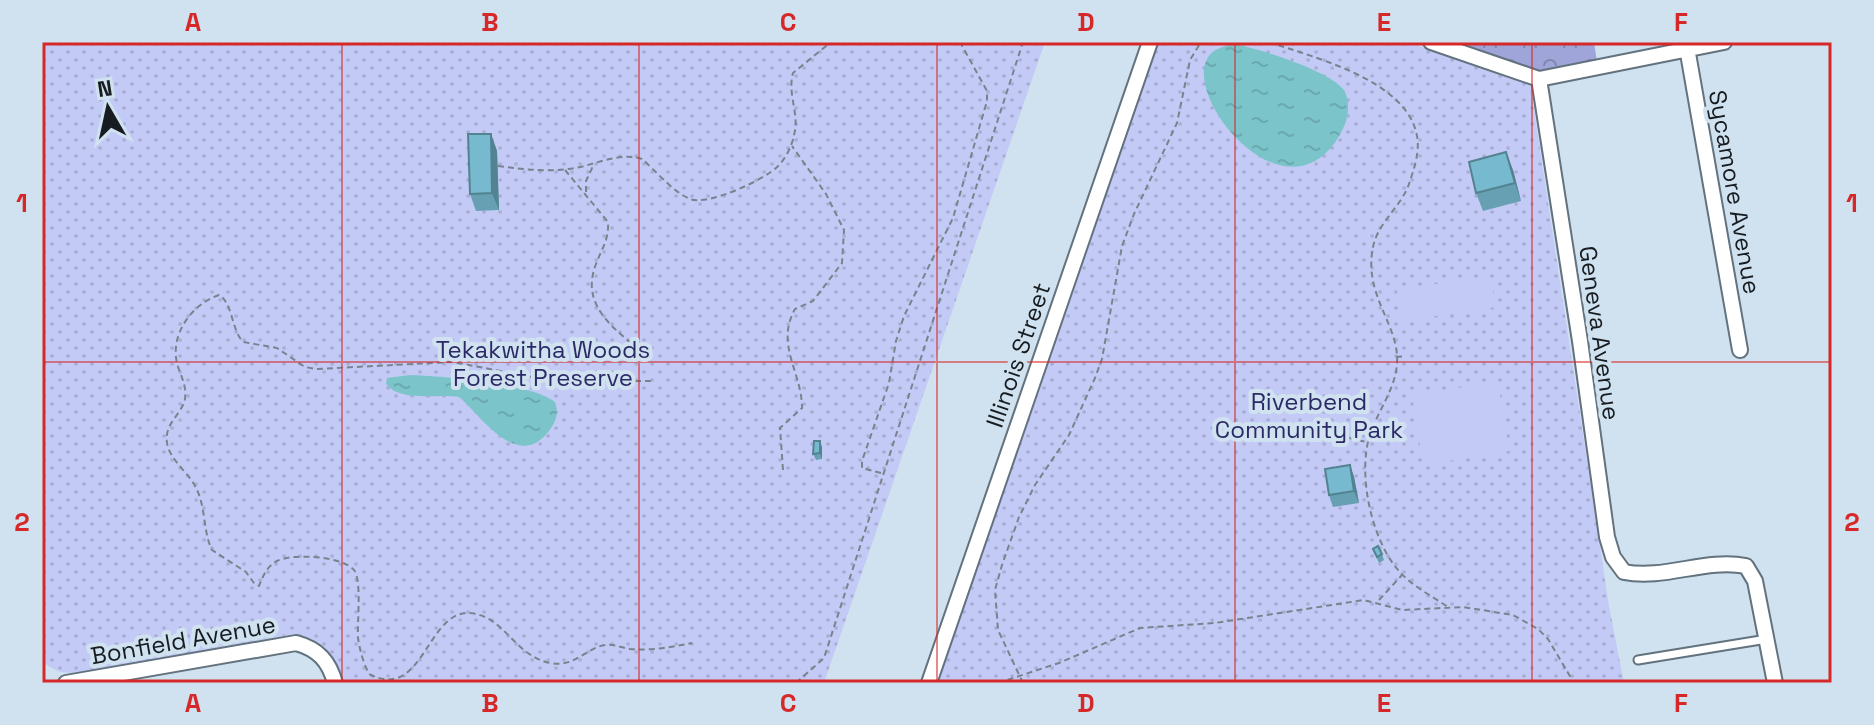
<svg xmlns="http://www.w3.org/2000/svg" width="1874" height="725" font-family="'Space Grotesk',sans-serif">
<defs>
<pattern id="forest-crowns" width="20" height="18" patternUnits="userSpaceOnUse" patternTransform="scale(2)"><rect width="20" height="18" fill="#9fa5d8"/><path d="M2 6a3 3 0 1 1 6 0M12 15a3 3 0 1 1 6 0" fill="none" stroke="#8186af"/></pattern>
<pattern id="park-dots" width="8" height="8" patternUnits="userSpaceOnUse" patternTransform="scale(2)"><rect width="8" height="8" fill="#c4caf6"/><path d="M2 2h.1M6 6h.1" fill="none" stroke="#a8add3" stroke-width="1.8" stroke-linecap="round"/></pattern>
<pattern id="water-ripples" width="26" height="14" patternUnits="userSpaceOnUse" patternTransform="scale(2)"><rect width="26" height="14" fill="#7bc5ca"/><path d="M2 4q2-2 4 0t4 0M15 11q2-2 4 0t4 0" fill="none" stroke="#6aa9ad"/></pattern>
</defs>
<rect width="100%" height="100%" fill="#d0e2ef"/>
<path fill="url(#forest-crowns)" d="M1451,42H1594L1597,62L1539,72Z"/>
<path fill="url(#park-dots)" d="M42,42H1045L824,683H342C333,656 324,638 294,634L83,672C65,674 56,673 42,661Z
M1157,42H1407L1530,83L1609,606L1624,683H937L1060,314Z"/>
<path fill="#c4caf6" d="M1490,276L1496,307L1401,321L1397,290Z
M1498,382L1509,451L1423,465L1412,395Z"/>
<path fill="url(#water-ripples)" d="M1231,44C1254,46 1330,71 1343,89C1350,98 1349,114 1345,124C1339,139 1329,153 1315,161C1256,194 1175,78 1214,51C1218,48 1226,46 1231,44Z
M410,375C442,376 531,383 555,402C559,413 556,422 549,431C517,473 480,414 459,397C437,393 401,403 386,384L387,378Z"/>
<g fill="none" stroke-linecap="round" stroke-linejoin="round">
<g stroke="#62727e" stroke-width="11">
<path id="lane" d="M1638,660L1767,639"/>
</g>
<g stroke="#62727e" stroke-width="18">
<path id="street" d="M1431,42L1539,79L1724,42
M1686,42L1740,350
M1539,79L1580,341L1607,537L1613,557L1624,572C1665,580 1705,558 1746,566L1755,581L1775,683
M66,683L296,643C318,649 329,661 335,683
M929,683L1150,42"/>
</g>
<path stroke="#77848d" stroke-width="2" stroke-dasharray="6 4" stroke-linecap="butt" d="M1269,42C1315,58 1407,80 1417,136C1420,152 1414,169 1409,184C1401,207 1378,222 1373,247C1363,296 1400,325 1397,364C1395,391 1376,413 1369,438C1358,477 1372,541 1399,571C1412,586 1432,596 1448,607
M498,166C521,169 544,172 568,169C592,167 617,151 642,159C656,171 673,192 690,199C708,206 763,180 776,168C785,160 792,146 794,135C800,115 787,94 793,73L831,42
M565,170L608,222C609,240 602,248 596,264C579,307 617,331 646,355
M586,192V181L594,164
M1396,357L1406,356
M651,381H553L453,362L316,369L305,367L277,348L243,342C231,329 233,303 219,295C192,304 170,334 177,363C180,375 187,385 185,399C181,416 164,423 167,443C170,461 190,473 197,490C206,509 203,532 212,550L246,572L254,583L259,586C263,576 267,566 277,561C293,553 342,556 354,570C362,580 357,623 358,638C360,651 363,662 369,674C423,702 426,613 468,613C504,614 514,656 550,663C576,668 586,647 606,645C615,644 622,648 630,649C651,651 672,647 692,643
M1339,436L1367,442
M783,470L780,428L802,408C802,372 775,345 795,309L813,301L842,263L844,230L826,194L792,146
M881,473L862,468V461L889,383L896,341L904,316L953,218L987,101V91L960,42
M1379,600L1402,575
M796,683L824,658L1023,42
M998,683L1059,663L1140,628L1215,623L1364,600L1402,610L1463,607L1513,615L1538,629L1548,639L1574,683
M1023,683L998,630L995,590L1002,565L1019,517L1035,485L1069,435L1095,378L1102,359L1122,246L1134,214L1177,123L1190,60L1201,42"/>
<use href="#lane" stroke="#fff" stroke-width="7"/>
<use href="#street" stroke="#fff" stroke-width="14"/>
</g>
<path fill="#66a0b2" d="M491,134L497,151L499,210L476,211L470,194Z
M1513,170L1521,201L1483,211L1476,193Z
M822,447V459L816,460L813,454Z
M1350,465L1354,477L1359,503L1333,507L1329,495Z
M1373,549L1382,554L1384,560L1379,563Z"/>
<path fill="#538291" d="M491,134L497,151L499,210L492,193Z
M1506,152L1513,170L1521,201L1515,183Z
M820,441L822,447V459L820,453Z
M1350,465L1354,477L1359,503L1354,491Z"/>
<path fill="#77bacf" stroke="#538291" stroke-width="2" d="M468,134H491L492,193L470,194Z
M1506,152L1515,183L1476,193L1469,162Z
M814,441H820V453L813,454Z
M1350,465L1354,491L1329,495L1325,469Z
M1378,546L1382,554L1377,557L1373,549Z"/>
<path fill="none" stroke="#d62828" stroke-width="2" stroke-opacity="0.55" d="M342,42V683M639,42V683M937,42V683M1235,42V683M1532,42V683M42,362H1832"/>
<g text-anchor="middle" dominant-baseline="central" stroke-width="8" stroke-linejoin="round" paint-order="stroke">
<g font-size="24" fill="#161c21" stroke="#d0e2ef">
<text transform="translate(1735 192) rotate(80)">Sycamore Avenue</text>
<text transform="translate(1600 333) rotate(82)">Geneva Avenue</text>
<text transform="translate(1018 355) rotate(-71)">Illinois Street</text>
<text transform="translate(183 640) rotate(-10)">Bonfield Avenue</text>
</g>
<g font-size="24" fill="#2b2a67" stroke="#d0e2ef">
<text x="543" y="349">Tekakwitha Woods<tspan x="543" dy="28">Forest Preserve</tspan></text>
<text x="1309" y="401">Riverbend<tspan x="1309" dy="28">Community Park</tspan></text>
</g>
</g>
<rect width="1874" height="725" fill="none" stroke="#d0e2ef" stroke-width="88"/>
<g transform="translate(108 108) rotate(351)" stroke="#d0e2ef" stroke-width="6" paint-order="stroke">
<path d="M0-6L14 30L0 20L-14 30Z" fill="#161c21"/>
<text y="-12" font-size="22" font-weight="bold" text-anchor="middle" fill="#161c21">N</text>
</g>
<rect x="44" y="44" width="1786" height="637" fill="none" stroke="#d62828" stroke-width="3"/>
<g font-size="26" text-anchor="middle" font-weight="bold" fill="#d62828">
<text x="193" y="31">A</text>
<text x="490" y="31">B</text>
<text x="788" y="31">C</text>
<text x="1086" y="31">D</text>
<text x="1384" y="31">E</text>
<text x="1681" y="31">F</text>
<text x="22" y="212">1</text>
<text x="1852" y="212">1</text>
<text x="22" y="531">2</text>
<text x="1852" y="531">2</text>
<text x="193" y="712">A</text>
<text x="490" y="712">B</text>
<text x="788" y="712">C</text>
<text x="1086" y="712">D</text>
<text x="1384" y="712">E</text>
<text x="1681" y="712">F</text>
</g>
</svg>
